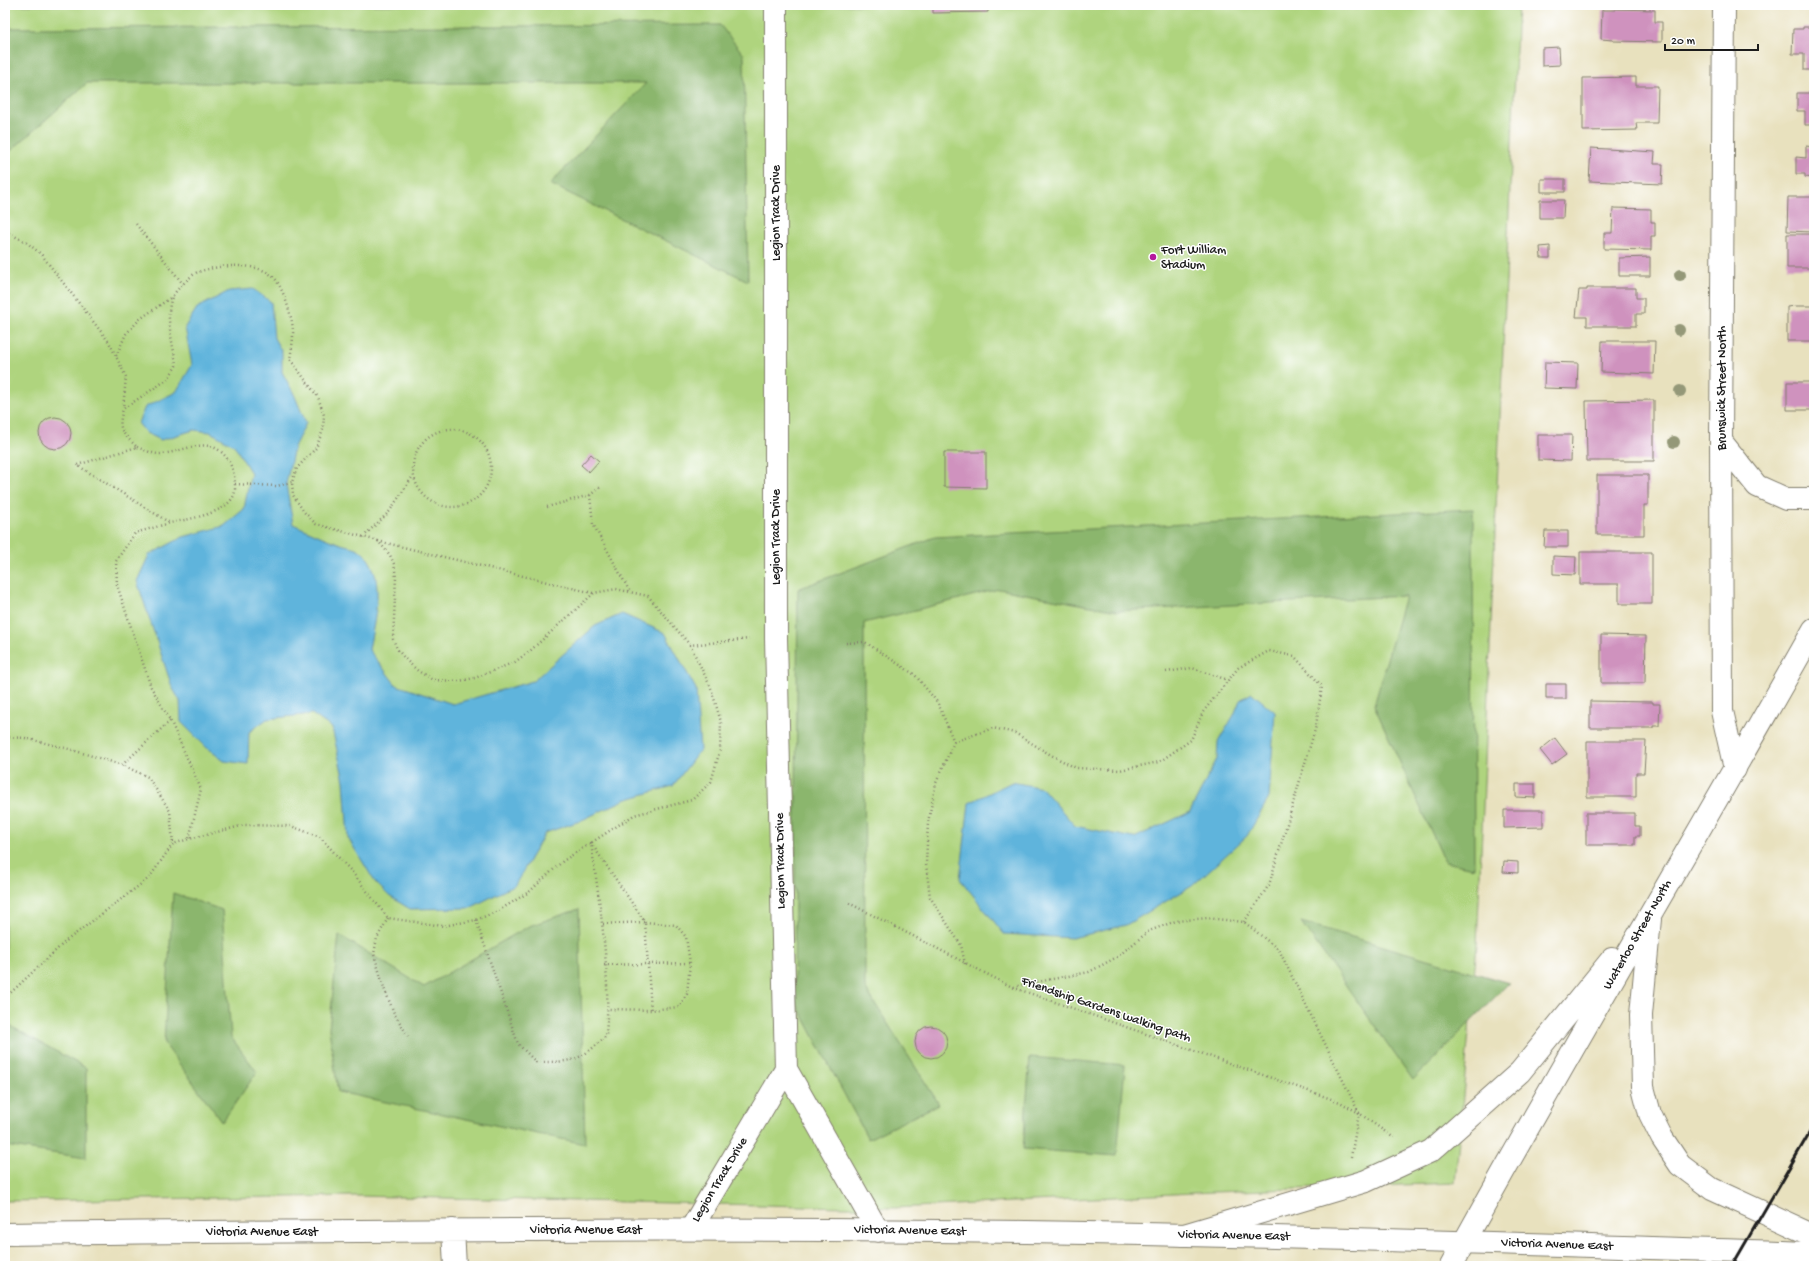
<svg xmlns="http://www.w3.org/2000/svg" width="1819" height="1271" font-family="'Gochi Hand',sans-serif">
<rect width="100%" height="100%" fill="#fff"/>
<filter id="ink" filterUnits="userSpaceOnUse"><feTurbulence type="fractalNoise" baseFrequency=".025" numOctaves="2"/><feDisplacementMap in="SourceGraphic" scale="8" xChannelSelector="R" yChannelSelector="G"/><feConvolveMatrix kernelMatrix="1 2 1 2 8 2 1 2 1" color-interpolation-filters="sRGB"/></filter>
<filter id="wash" filterUnits="userSpaceOnUse"><feTurbulence type="fractalNoise" baseFrequency=".012" numOctaves="4" result="noise"/><feDisplacementMap in="SourceGraphic" scale="16" xChannelSelector="R" yChannelSelector="G"/><feGaussianBlur stdDeviation="0.9" result="paint"/><feColorMatrix in="noise" values="0 0 0 0 0 0 0 0 0 0 0 0 0 0 0 0 0 1.4 0 .05"/><feComposite in="paint" operator="in"/></filter>
<g filter="url(#wash)">
<rect width="100%" height="100%" fill="#e8e1be"/>
<path fill="#afd47e" stroke="#66784d" d="M5,5H1518L1477,945L1455,1183L1213,1192L894,1208L355,1196L5,1201Z"/>
<path fill="#8bb66d" stroke="#546944" d="M720,25L744,55L748,281L550,184L646,83H87L5,156V28Z
M1473,509L1474,868L1445,862L1374,705L1405,596L1117,611L999,589L864,623L865,988L939,1104L868,1139L794,999L798,589L935,537Z
M173,893L222,910L231,1037L257,1072L222,1122L164,1043Z
M579,909L585,1144L338,1092L329,1029L339,935L424,987L529,926Z
M1301,922L1509,983L1413,1080Z
M5,1023L86,1068V1158L5,1146Z
M1030,1057L1125,1065L1117,1156L1023,1149Z"/>
<path fill="#5fb4dc" stroke="#3e687c" d="M253,289L271,302L274,338L282,352V372L294,394L306,423L294,447L286,484L293,524C309,531 325,539 341,544C347,546 357,547 361,551C388,574 374,620 369,650L396,685L453,704L533,681L595,626L622,614L665,633L696,689L700,750L673,786L624,800L580,821L545,833L515,885L470,908L410,909L389,896L375,882L348,838L344,781L332,728L312,714L267,719L249,732L248,764L224,761L207,748L181,722L180,701L172,687L137,581L149,555L183,537L224,526L244,509L251,473L234,445L210,432L194,430L161,440L146,433L138,423L145,407L176,392L192,365L185,327L197,308L229,291Z
M1252,693L1275,712L1269,798L1247,836L1192,886L1126,925L1072,938L1004,934L960,879L969,803L1012,782L1042,788L1075,826L1134,838L1190,812L1217,759L1218,742L1234,715L1240,700Z"/>
<g id="blocks">
<path fill="#cf92be" d="M933,5H988V12L933,13Z
M1615,9L1655,10V22H1662V42L1613,41V40L1601,39L1602,10H1615Z
M1803,27H1814V70H1804V54H1792L1793,29H1803Z
M1559,47L1560,65L1542,66V48Z
M1636,77V86H1658L1657,123H1636L1637,130L1583,131V78Z
M1797,93H1814V125H1805V111H1797Z
M1806,146L1814,147V178L1805,177V174H1796V157L1806,158Z
M1591,148L1655,152L1654,164H1663L1662,184L1589,181Z
M1541,179H1565V192H1541Z
M1788,197H1814V232L1787,231Z
M1540,200H1564L1563,218H1540Z
M1613,208L1651,209V222H1655V236H1651V250L1604,249V233H1612Z
M1787,234H1814V268H1787Z
M1550,246V258H1541L1540,247Z
M1650,257V276H1619V258Z
M1587,288H1636V298H1644V314H1636V326H1587V317H1576L1579,290H1587Z
M1796,306H1814V341H1787V307Z
M1602,341H1655L1654,374L1601,372Z
M1545,362L1578,363L1577,389L1544,388Z
M1787,382H1814V410H1787Z
M1654,400V461H1587L1586,401Z
M39 433a16 16 0 1 1 32 0a16 16 0 1 1-32 0Z
M1538,435H1572L1571,461L1538,460Z
M944,452H986V488L944,487Z
M591,454L599,461L589,472L581,465Z
M1597,475H1648V505H1644V535H1597Z
M1545,531H1568V547H1544Z
M1580,552H1652V604H1619V584H1580Z
M1553,556L1576,557L1575,575L1553,574Z
M1601,635L1646,636L1645,683H1601Z
M1546,684H1566V699H1546Z
M1590,701L1653,702V704H1660L1659,726H1653V728H1590Z
M1555,738L1567,754L1552,765L1540,750Z
M1587,741H1646L1644,773H1636V797H1587Z
M1516,784H1535V798L1516,797Z
M1504,810H1543V827L1504,828Z
M1586,813H1635V826H1640V836H1635V845H1586Z
M1504,861L1518,862V873L1503,872Z
M915 1042a16 16 0 1 1 32 0a16 16 0 1 1-32 0Z"/>
</g>
</g>
<g filter="url(#ink)">
<use href="#blocks" fill-opacity="0" stroke="#827e6d" stroke-width="1"/>
<g fill="none" stroke-linecap="round" stroke-linejoin="round">
<g stroke="#827e6d" stroke-width="24">
<path id="minor" d="M776,5V638L786,1069L878,1231
M1724,5L1721,441L1722,711L1735,769
M691,1229L786,1069
M453,1230L455,1266
M5,1234C399,1230 793,1226 1187,1235C1396,1239 1605,1247 1814,1253"/>
</g>
<g stroke="#827e6d" stroke-width="24">
<path id="major" d="M1721,441L1757,486L1786,499H1814
M1650,919L1641,1015L1643,1087L1650,1114L1662,1138L1680,1165L1712,1189L1814,1236
M1184,1235L1366,1181L1431,1151L1520,1072L1612,959
M1451,1266C1568,1052 1694,842 1814,629"/>
</g>
<path stroke="#827e6d" stroke-width="2.5" stroke-dasharray="1 3" stroke-linecap="butt" d="M136,224L183,284
M5,231L26,242L41,254L109,342L126,377L123,408
M116,356L126,334L140,319L173,296
M413 468a39 39 0 1 1 78 0a39 39 0 1 1-78 0Z
M137,447C144,450 151,453 158,454C182,454 207,433 226,457C233,467 235,476 235,489C235,513 188,519 170,523
M235,484L277,486L292,482
M590,495L593,524L630,592
M547,507L590,495L602,486
M363,537L389,512L413,476
M378,541L593,593
M846,643L865,642L915,675L938,703L954,742
M690,645L648,596L616,589L594,593L531,650L515,662L475,678L459,681L433,680L418,671L406,660L397,649L393,639L396,577L394,564L390,555L378,541L316,524L304,512L293,495L292,482L297,468L316,448L323,430L324,415L318,397L290,359C291,351 293,343 293,335C294,321 284,291 276,280C261,260 218,265 198,272C192,274 175,291 172,297C164,319 174,344 176,366L168,379L123,409C117,431 122,432 137,447L77,465L170,523L135,533L116,561L117,585L151,687L170,720L201,789L189,839L245,825L291,826L320,837L352,872L388,918L443,926L476,920L498,911L529,892L563,861L634,815L692,800L711,782L720,750L721,722L711,688L690,645L749,639
M1166,672L1192,668L1228,680
M5,737L25,738L69,749L122,765L148,777L170,811L173,844
M122,765L170,721
M849,903L1012,987
M388,918L377,938L374,954L384,988L394,1013L408,1036
M476,920L518,1044L536,1062C573,1062 579,1062 606,1036C611,972 600,906 591,843L645,922L676,925L686,937L690,963L687,994L679,1007L651,1010L608,1009
M603,924L645,922L651,1010
M965,964L961,945L930,897L926,864L928,822L936,783L954,742L993,728L1015,733L1051,755L1076,768L1120,770L1159,762L1191,740L1203,712L1238,668L1269,651L1294,656L1322,686L1316,726L1269,885L1244,922
M604,965L690,963
M5,998L66,941L149,878L173,844L189,839
M1351,1157L1359,1113L1340,1102L1012,987L1089,972L1117,957L1149,931L1176,921L1207,918L1244,922L1279,950L1359,1113L1394,1138"/>
<use href="#minor" stroke="#fff" stroke-width="22"/>
<use href="#major" stroke="#fff" stroke-width="22"/>
<path stroke="#1c1c1c" stroke-width="3" d="M1732,1266L1814,1125"/>
</g>
<g fill="#949878">
<circle cx="1680" cy="275" r="6"/>
<circle cx="1679" cy="330" r="6"/>
<circle cx="1680" cy="391" r="6"/>
<circle cx="1674" cy="442" r="6"/>
</g>
</g>
<circle fill="#b5179e" stroke="#fff" stroke-width="1.5" cx="1153" cy="257" r="4"/>
<g text-anchor="middle" dominant-baseline="central" stroke-width="3" stroke-linejoin="round" paint-order="stroke">
<g font-size="13" fill="#1c1c1c" stroke="#fff">
<text transform="translate(776 213) rotate(-90)">Legion Track Drive</text>
<text transform="translate(1722 388) rotate(-90)">Brunswick Street North</text>
<text transform="translate(776 537) rotate(-90)">Legion Track Drive</text>
<text transform="translate(781 861) rotate(-91)">Legion Track Drive</text>
<text transform="translate(1638 935) rotate(-60)">Waterloo Street North</text>
<text transform="translate(1106 1010) rotate(19)">Friendship Gardens walking path</text>
<text transform="translate(720 1180) rotate(-59)">Legion Track Drive</text>
<text x="586" y="1230">Victoria Avenue East</text>
<text transform="translate(910 1231) rotate(1)">Victoria Avenue East</text>
<text x="262" y="1232">Victoria Avenue East</text>
<text transform="translate(1234 1236) rotate(1)">Victoria Avenue East</text>
<text transform="translate(1557 1245) rotate(2)">Victoria Avenue East</text>
</g>
<g font-size="13" fill="#1c1c1c" stroke="#fff" text-anchor="start">
<text x="1161" y="250">Fort William<tspan x="1161" dy="15">Stadium</tspan></text>
</g>
</g>
<rect width="1819" height="1271" fill="none" stroke="#fff" stroke-width="20"/>
<path d="M1665 44v6h93v-6" fill="none" stroke="#1c1c1c" stroke-width="2"/>
<text x="1671" y="44" font-size="12" fill="#1c1c1c" stroke="#ffffff" stroke-width="3" paint-order="stroke">20 m</text>
</svg>
